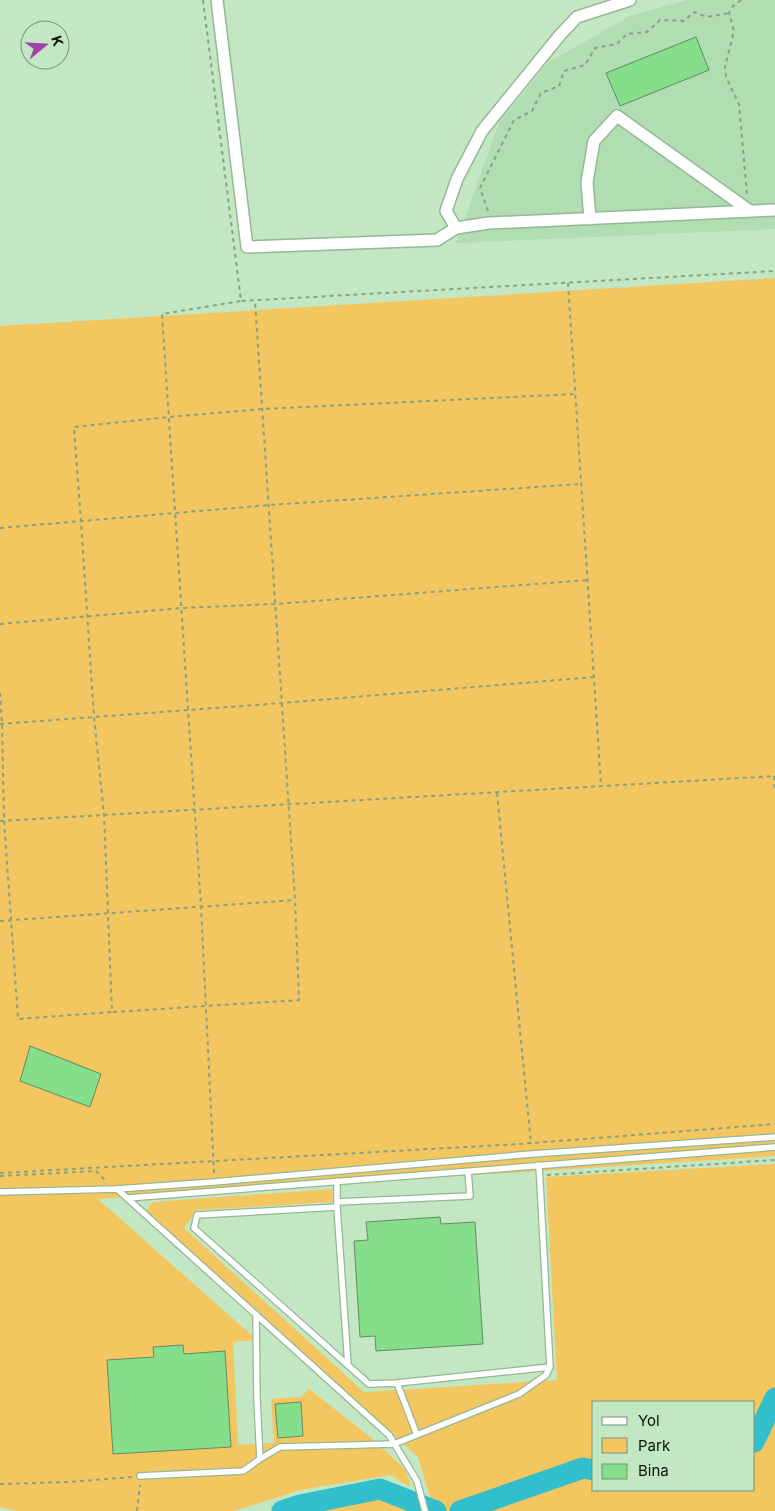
<svg xmlns="http://www.w3.org/2000/svg" width="775" height="1511" font-family="Inter,sans-serif">
<rect width="100%" height="100%" fill="#c2e7c2"/>
<path fill="#b1ddb2" d="M687,0H775V229L456,243L499,123L549,62L630,16Z"/>
<path fill="#f4c65f" fill-rule="evenodd" d="M775,278V1156L98,1199L257,1340L233,1342L238,1445L274,1443L271,1399L301,1397L309,1389L369,1436L405,1469L411,1487L390,1475L301,1490L234,1511H17L0,1507V326Z
M775,1164V1511H282L300,1505L380,1489L434,1510L418,1457L145,1212L153,1202L332,1189L333,1202L197,1210L184,1228L364,1392L557,1380L546,1177ZM594,1402H754V1490H594Z"/>
<g fill="none" stroke-linecap="round" stroke-linejoin="round">
<path stroke="#31bfcd" stroke-width="21" d="M754,1442L775,1398
M282,1511L300,1505L380,1489L436,1511
M460,1511L583,1468L594,1470"/>
</g>
<path fill="#84de8a" stroke="#668967" d="M696,37L709,70L620,106L606,73Z
M30,1046L101,1074L90,1107L20,1081Z
M440,1217L441,1224L475,1222L483,1344L376,1351L375,1336L360,1337L354,1241L368,1240L366,1222Z
M183,1345L184,1354L225,1351L231,1447L113,1454L107,1360L154,1357L153,1347Z
M301,1402L303,1436L278,1438L275,1404Z"/>
<g fill="none" stroke-linecap="round" stroke-linejoin="round">
<g stroke="#94b895" stroke-width="8">
<path id="lane" d="M337,1181V1207L348,1365
M117,1189L389,1435L417,1481L425,1511
M0,1192L117,1189L214,1182L532,1154L775,1137
M128,1198L775,1147
M337,1202L470,1196L468,1171
M337,1207L197,1215L194,1228L369,1384L397,1383L550,1367
M397,1383L417,1435
M260,1459L280,1447L394,1444L519,1394L546,1375L550,1367L539,1165
M140,1476L243,1471L260,1459L257,1400L256,1314"/>
</g>
<g stroke="#94b895" stroke-width="14">
<path id="street" d="M217,0L247,247L437,240L456,228L489,223L775,210
M590,219L587,182L594,141L617,116L750,211
M456,228L446,211L457,179L482,131L560,35L577,17L630,0"/>
</g>
<path stroke="#85a385" stroke-width="2" stroke-dasharray="4 4" stroke-linecap="butt" d="M203,0L241,301L775,271
M741,0L732,7L729,13L734,31L725,67L726,77L739,104L747,194
M488,211L480,188L514,120L532,111L541,93L559,86L564,71L585,65L595,48L617,44L627,34L647,32L660,20L684,21L694,12L707,17L729,13
M568,283L601,786
M0,528L269,505L581,484
M0,624L182,608L275,604L588,580
M0,693L2,724L4,820L18,1019L112,1012L104,815L94,717L81,522L74,427L169,417L262,409L575,394
M0,724L282,703L594,677
M774,776L775,792
M497,793L531,1144
M0,821L775,776
M0,921L295,900
M113,1012L299,1000L295,900L255,301
M0,1173L519,1144L775,1124
M214,1173L201,906L162,314L241,301
M547,1175L775,1160
M0,1176L96,1171L106,1181
M0,1484L68,1482L132,1477
M137,1511L140,1485"/>
<use href="#lane" stroke="#fff" stroke-width="5.5"/>
<use href="#street" stroke="#fff" stroke-width="11"/>
</g>
<rect x="592" y="1401" width="162" height="90" fill="#c2e7c2" stroke="#779377"/>
<rect x="602" y="1417" width="25" height="8" fill="#ffffff" stroke="#779377"/>
<text x="638" y="1426" font-size="15" fill="#071407">Yol</text>
<rect x="602" y="1438" width="25" height="15" fill="#f4c65f" stroke="#779377"/>
<text x="638" y="1451" font-size="15" fill="#071407">Park</text>
<rect x="602" y="1464" width="25" height="15" fill="#84de8a" stroke="#779377"/>
<text x="638" y="1476" font-size="15" fill="#071407">Bina</text>
<g transform="translate(45 45) rotate(72)"><circle r="24" fill="#c2e7c2" stroke="#779377"/>
<path d="M0-4L9 19L0 12L-9 19Z" fill="#a341a8"/>
<text y="-8" font-size="14" font-weight="bold" text-anchor="middle" fill="#071407">K</text>
</g>
</svg>
